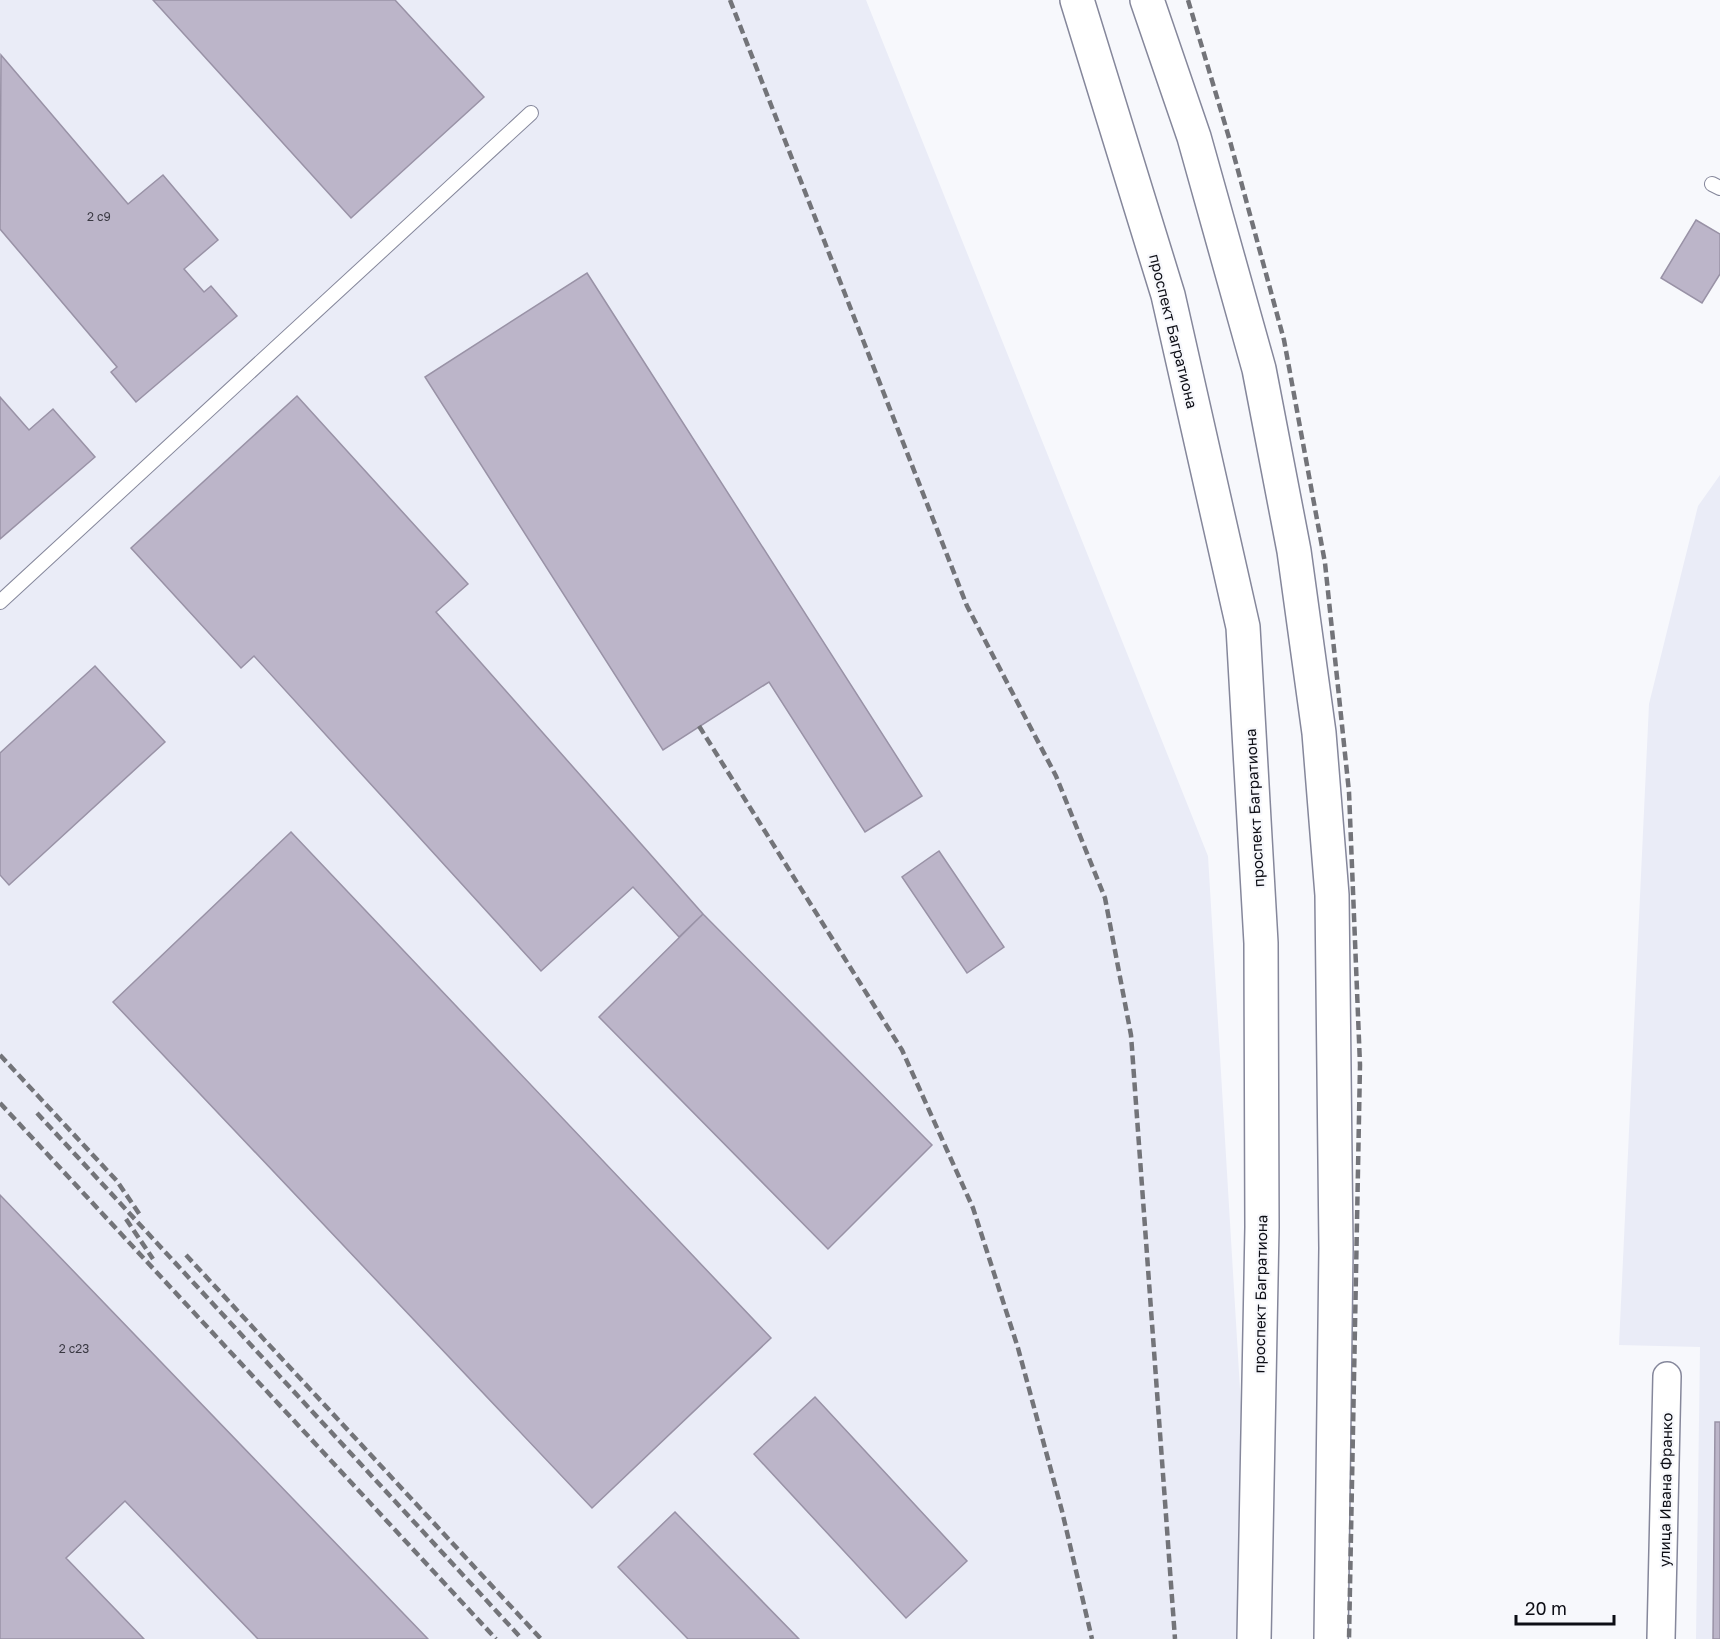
<svg xmlns="http://www.w3.org/2000/svg" width="1720" height="1639" font-family="'Golos Text',sans-serif">
<rect width="100%" height="100%" fill="#f7f8fc"/>
<path fill="#eaecf7" d="M0,0H866L1208,856L1255,1639H0Z
M1720,475V1639H1696L1700,1347L1619,1345L1649,704L1698,506Z"/>
<path fill="#bcb5c9" stroke="#9992a6" stroke-width="1.5" d="M153,0H395L484,97L351,218Z
M1,55L128,204L163,175L218,240L184,269L204,292L211,286L237,316L136,402L111,372L117,367L0,229Z
M1696,220L1720,234V274L1702,303L1661,278Z
M587,273L922,796L865,832L769,682L663,750L425,377Z
M297,396L468,584L436,612L703,914L679,937L633,887L541,971L254,656L241,668L131,548Z
M0,397L29,430L53,409L95,457L0,539Z
M95,666L165,742L9,885L0,875V753Z
M291,832L771,1338L592,1508L113,1002Z
M939,851L1004,947L967,973L902,877Z
M703,914L932,1145L828,1249L599,1017Z
M0,1195L428,1639H258L125,1501L66,1558L144,1639H0Z
M815,1397L967,1561L906,1618L754,1454Z
M1715,1422H1720V1639H1713Z
M675,1512L799,1639H688L618,1567Z"/>
<g fill="none" stroke-linecap="round" stroke-linejoin="round">
<g stroke="#85879b" stroke-width="16">
<path id="service" d="M1712,184L1720,188
M0,602L531,113"/>
</g>
<g stroke="#85879b" stroke-width="30">
<path id="minor" d="M1661,1639L1667,1376"/>
</g>
<g stroke="#85879b" stroke-width="36">
<path id="primary" d="M1077,0L1168,295L1243,627L1261,943L1262,1227L1254,1639
M1147,0L1194,137L1259,369L1294,551L1319,733L1332,895L1336,1248L1331,1639"/>
</g>
<use href="#service" stroke="#fff" stroke-width="14"/>
<use href="#minor" stroke="#fff" stroke-width="27"/>
<use href="#primary" stroke="#fff" stroke-width="33"/>
<path stroke="#737479" stroke-width="4.5" stroke-dasharray="9 4.5" stroke-linecap="butt" d="M730,0L967,606L1056,776L1105,898L1131,1035L1175,1639
M1188,0L1230,141L1284,340L1325,563L1349,792L1360,1065L1349,1639
M699,726L902,1050L973,1208L1018,1348L1062,1511L1092,1639
M0,1055L117,1181L140,1215
M0,1103L496,1639
M37,1113L522,1639
M126,1219L153,1259
M186,1255L541,1639"/>
</g>
<g text-anchor="middle" dominant-baseline="central" stroke-width="4.5" stroke-linejoin="round" paint-order="stroke">
<g font-size="12" fill="#393842">
<text x="99" y="216">2 с9</text>
<text x="74" y="1348">2 с23</text>
</g>
<g font-size="15" fill="#0d0e15" stroke="#f7f8fc">
<text transform="translate(1174 331) rotate(76)">проспект Багратиона</text>
<text transform="translate(1254 808) rotate(-93)">проспект Багратиона</text>
<text transform="translate(1260 1294) rotate(-89)">проспект Багратиона</text>
<text transform="translate(1665 1490) rotate(-89)">улица Ивана Франко</text>
</g>
</g>
<path d="M1516 1615v9h98v-9" fill="none" stroke="#0d0e15" stroke-width="3"/>
<text x="1525" y="1615" font-size="18" fill="#0d0e15" stroke="#f7f8fc" stroke-width="4.5" paint-order="stroke">20 m</text>
</svg>
